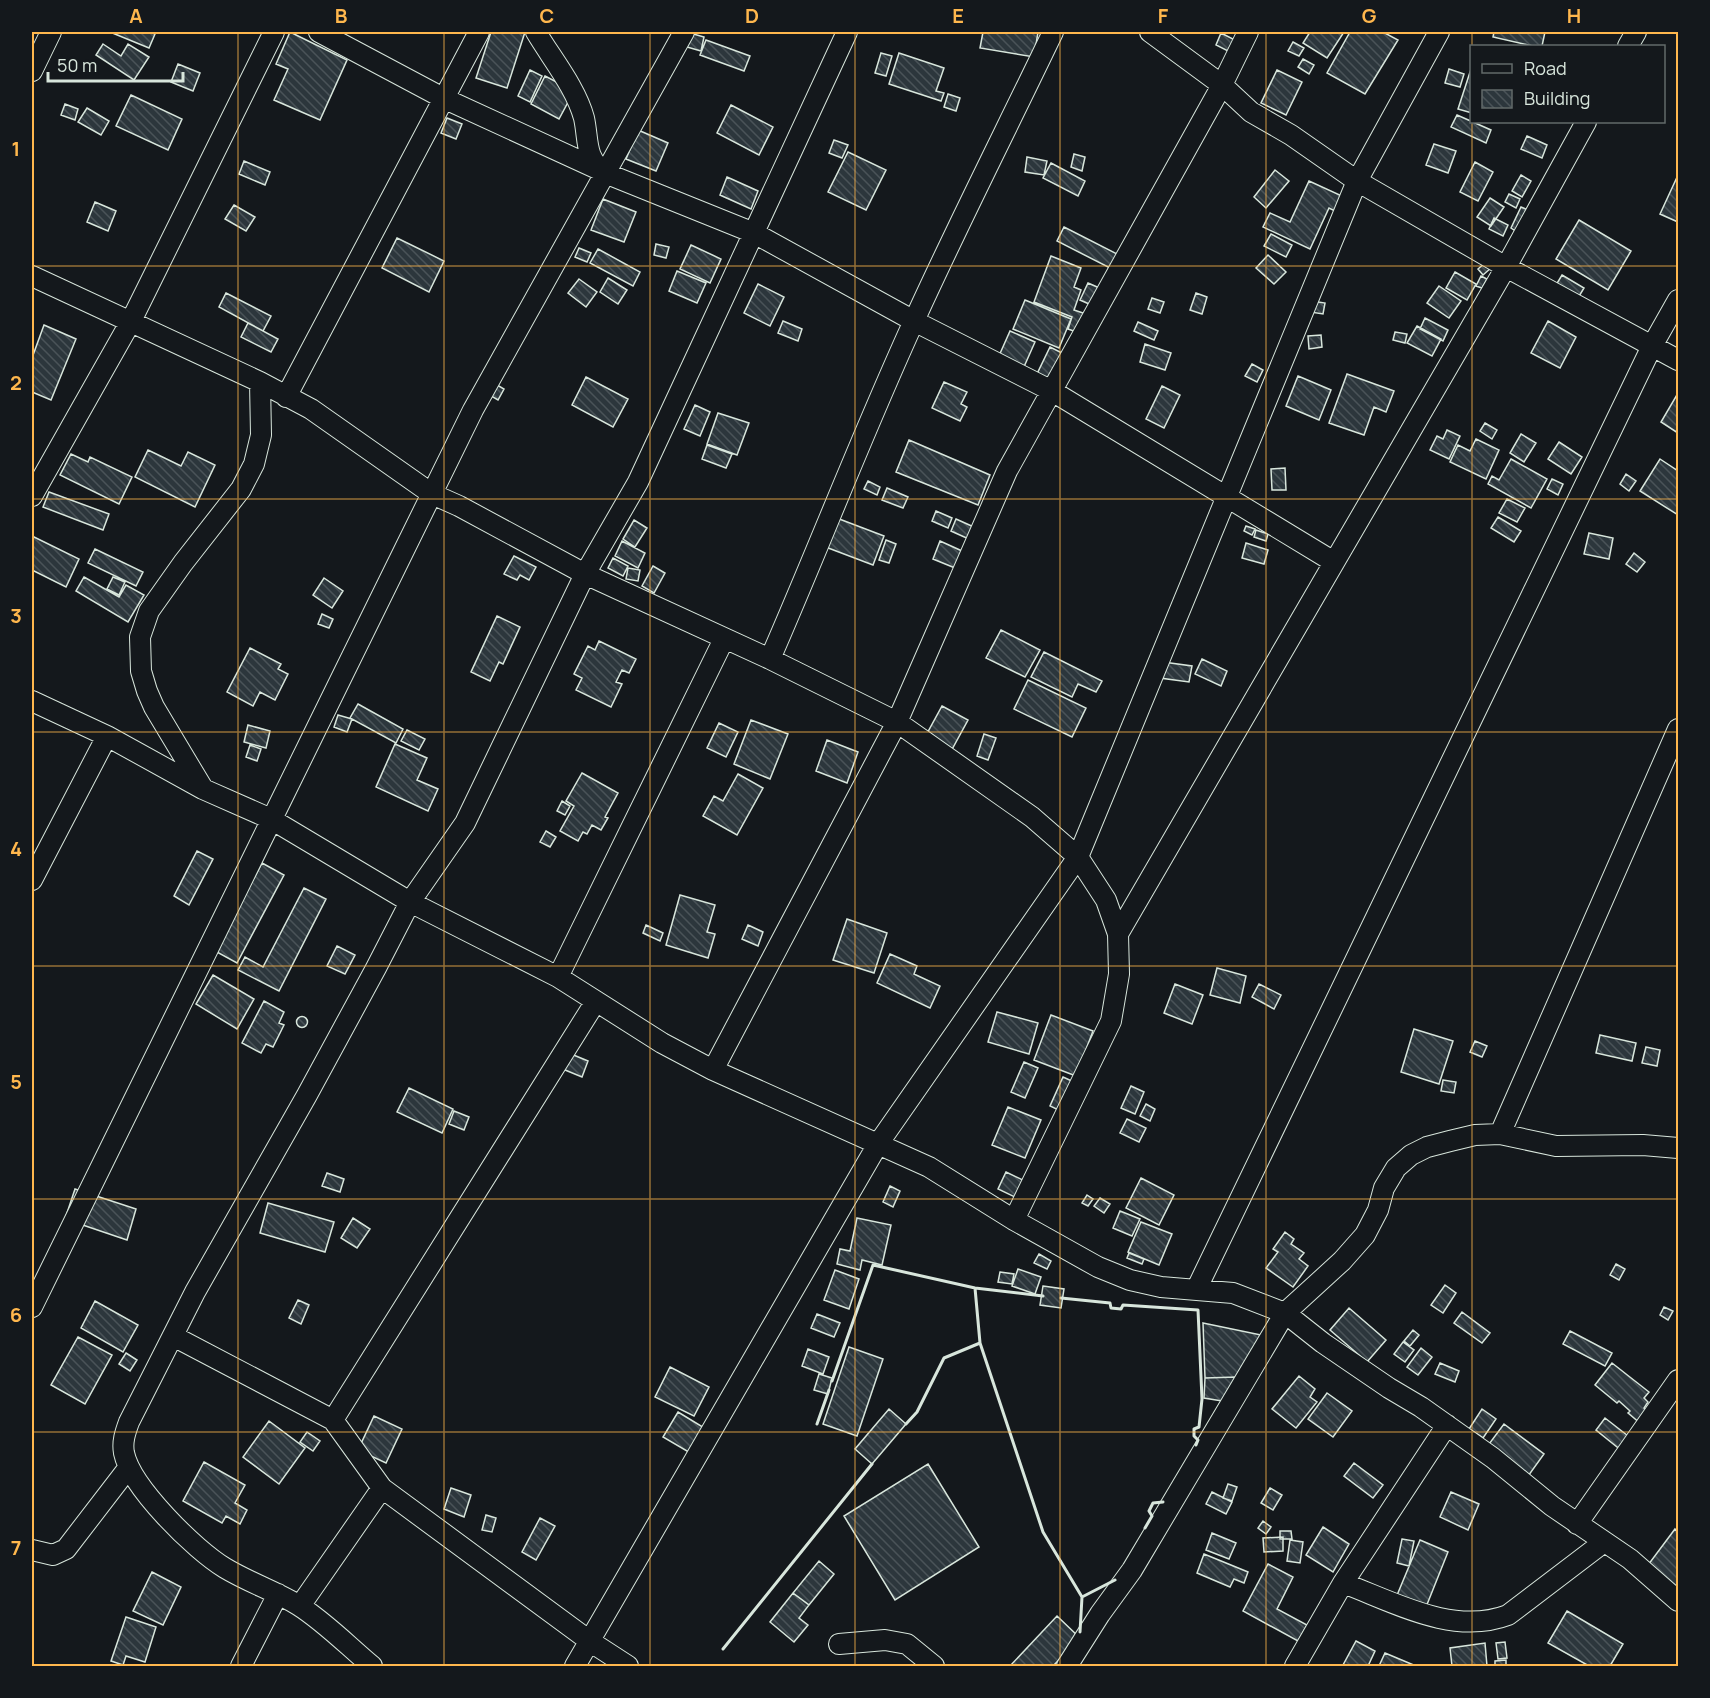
<svg xmlns="http://www.w3.org/2000/svg" width="1710" height="1698" font-family="Manrope,sans-serif">
<defs>
<pattern id="building-back-hatch" width="6" height="6" patternUnits="userSpaceOnUse" patternTransform="scale(1.5)"><rect width="6" height="6" fill="#2c363c"/><path d="M-1 5l2 2M0 0l6 6M5-1l2 2" fill="none" stroke="#4a5358"/></pattern>
</defs>
<rect width="100%" height="100%" fill="#14181c"/>
<path fill="url(#building-back-hatch)" stroke="#d8e6dc" stroke-width="1.5" d="M110,32H149L155,34L149,48Z
M290,32L347,60L320,120L274,100L288,69L276,64Z
M491,32H525L507,88L476,78Z
M983,32H1038L1034,57L980,48Z
M1310,32H1344L1327,58L1303,43Z
M1350,32H1383L1398,40L1365,94L1327,73Z
M1494,32H1545L1542,46H1533L1493,37Z
M690,33L704,37L701,51L687,47Z
M1221,33L1237,41L1232,53L1216,45Z
M706,40L750,56L744,71L700,55Z
M1293,42L1304,48L1299,56L1288,51Z
M103,44L121,56L128,44L149,57L134,80L96,55Z
M881,53L892,56L886,76L875,73Z
M899,53L944,68L936,91L944,93L941,101L889,84Z
M1303,59L1314,65L1309,74L1298,67Z
M178,64L200,73L193,91L171,82Z
M1472,66V113L1458,109Z
M1449,69L1464,74L1460,87L1445,83Z
M530,70L542,76L530,102L518,96Z
M1277,70L1302,82L1286,115L1261,103Z
M545,76L574,91L559,119L531,104Z
M948,94L960,98L956,111L944,107Z
M131,95L182,119L168,150L116,126Z
M65,104L78,109L75,120L61,115Z
M731,105L773,127L759,155L717,133Z
M87,108L109,121L101,135L78,122Z
M1457,115L1491,130L1486,143L1451,127Z
M447,118L462,124L456,139L441,133Z
M638,130L668,143L656,171L626,159Z
M1527,136L1547,145L1542,158L1521,149Z
M834,140L848,145L842,158L829,153Z
M1434,144L1456,151L1448,173L1426,165Z
M848,152L886,170L866,210L828,192Z
M1074,154L1085,157L1082,171L1071,167Z
M1027,157L1047,161L1044,175L1025,172Z
M244,161L270,172L265,185L239,174Z
M1475,162L1493,172L1478,201L1460,192Z
M1051,163L1085,181L1078,196L1043,178Z
M1275,170L1289,181L1266,208L1254,197Z
M1521,175L1531,181L1522,197L1512,191Z
M1678,175V222L1660,214Z
M727,177L758,191L751,209L720,195Z
M1309,181L1342,196L1335,211L1329,208L1310,249L1263,227L1270,213L1290,222Z
M1509,194L1520,199L1516,208L1505,202Z
M1490,198L1504,207L1491,226L1477,217Z
M603,199L636,212L624,242L591,230Z
M95,202L116,211L108,231L87,222Z
M234,205L255,217L246,231L225,219Z
M1521,207L1528,210L1517,232L1511,228Z
M1494,218L1508,225L1503,236L1489,229Z
M1579,220L1631,251L1608,290L1556,259Z
M1064,227L1121,256L1114,270L1057,241Z
M1271,234L1292,245L1286,257L1264,246Z
M397,238L444,261L429,292L382,268Z
M656,244L669,247L666,258L654,255Z
M691,245L721,259L710,283L680,269Z
M579,248L591,253L587,262L575,257Z
M598,249L640,272L633,286L590,263Z
M1268,255L1286,272L1274,284L1256,268Z
M1051,256L1081,268L1074,287L1081,290L1074,310L1089,315L1082,334L1068,329L1072,317L1034,302Z
M1486,262L1491,268L1483,275L1478,269Z
M677,271L706,283L697,303L669,291Z
M1455,272L1476,284L1467,300L1446,288Z
M1562,275L1584,288L1578,298L1556,285Z
M1481,276L1487,279L1482,288L1476,286Z
M608,278L627,290L618,304L600,292Z
M579,279L597,292L586,307L568,293Z
M1088,283L1104,290L1096,307L1080,300Z
M758,284L784,297L770,326L744,313Z
M1439,286L1461,301L1449,318L1427,303Z
M226,293L271,316L263,331L219,307Z
M1196,293L1207,297L1202,314L1190,310Z
M1152,298L1164,302L1160,313L1148,309Z
M1025,300L1071,319L1059,348L1013,329Z
M1312,301L1325,303L1323,314L1310,312Z
M1425,318L1448,330L1443,341L1420,329Z
M783,321L802,329L798,341L778,333Z
M1548,321L1576,337L1560,368L1531,353Z
M1138,322L1158,331L1154,340L1134,331Z
M248,323L278,339L271,352L241,337Z
M44,325L76,339L51,400L32,392V358Z
M1417,326L1441,339L1432,356L1407,343Z
M1010,331L1035,342L1023,369L998,358Z
M1395,332L1407,334L1405,343L1393,340Z
M1321,335L1322,347L1309,349L1308,336Z
M1145,344L1171,353L1165,370L1140,362Z
M1050,347L1072,358L1057,389L1035,378Z
M1252,364L1263,370L1257,382L1245,376Z
M1347,374L1394,391L1386,412L1374,407L1364,435L1329,423Z
M1298,376L1331,390L1319,420L1286,406Z
M586,377L628,399L613,427L572,405Z
M492,382L504,389L498,400L486,393Z
M944,382L967,392L961,404L967,407L960,421L932,408Z
M1162,386L1180,395L1164,428L1146,419Z
M1678,393V433L1661,422Z
M695,405L710,412L700,436L684,429Z
M718,413L749,423L737,455L707,444Z
M1485,423L1497,430L1492,439L1480,431Z
M1447,430L1460,436L1449,459L1430,450L1437,436L1443,439Z
M1521,434L1536,443L1524,462L1510,453Z
M1476,439L1499,450L1486,479L1450,462L1458,445L1470,451Z
M909,440L990,475L978,505L896,472Z
M1559,442L1582,457L1571,474L1548,459Z
M707,445L732,454L726,468L702,459Z
M148,450L181,466L188,452L215,465L195,507L135,477Z
M71,454L88,462L90,457L132,477L119,504L60,475Z
M1511,459L1547,479L1531,508L1488,484L1492,476L1499,480Z
M1660,459L1678,471V515L1640,491Z
M1285,468L1286,490H1272L1271,469Z
M1626,474L1636,481L1629,491L1620,484Z
M1552,479L1563,484L1558,495L1547,489Z
M868,481L880,487L877,495L864,489Z
M887,488L908,497L903,508L882,500Z
M49,492L109,514L103,530L43,507Z
M1507,499L1525,508L1517,522L1499,513Z
M936,511L952,518L948,528L932,521Z
M834,517L884,536L873,565L823,546Z
M1498,517L1521,531L1514,542L1491,528Z
M956,519L976,528L971,540L951,531Z
M634,520L647,528L635,547L623,539Z
M1246,526L1255,529L1252,535L1244,531Z
M1256,530L1268,534L1266,541L1254,537Z
M1589,533L1613,538L1609,559L1584,554Z
M32,536L79,559L66,587L32,570Z
M886,540L896,544L889,563L879,560Z
M622,541L645,553L638,568L615,556Z
M940,541L962,551L955,568L933,559Z
M1246,543L1268,550L1264,564L1242,558Z
M95,549L143,572L136,586L88,563Z
M1634,553L1645,562L1637,572L1626,564Z
M514,556L536,567L529,580L520,575L517,580L504,574Z
M613,558L628,566L623,576L608,568Z
M653,566L665,573L654,593L642,586Z
M628,568L640,570L638,581L626,579Z
M84,577L119,597L126,585L144,595L128,622L76,591Z
M113,577L125,582L119,595L107,589Z
M324,578L343,591L332,608L313,595Z
M322,614L333,619L329,628L318,624Z
M497,616L520,627L503,664L499,662L490,681L471,672Z
M1001,630L1040,650L1025,677L986,658Z
M599,641L636,659L629,673L622,670L616,682L622,684L611,707L576,690L582,678L574,674L588,646L595,650Z
M250,648L281,664L278,669L288,674L275,700L260,692L253,706L227,692Z
M1044,652L1102,681L1096,692L1078,684L1072,697L1031,677Z
M1202,659L1227,671L1221,686L1195,674Z
M1163,662L1192,666L1189,682L1160,678Z
M1028,680L1086,708L1072,737L1014,709Z
M358,704L403,729L396,743L350,718Z
M942,706L968,720L950,753L924,739Z
M338,715L352,719L347,732L334,727Z
M751,720L788,734L770,779L734,764Z
M719,723L738,732L726,757L707,748Z
M248,725L270,731L266,748L244,742Z
M407,730L425,739L419,750L401,741Z
M984,734L996,738L988,760L977,756Z
M827,740L858,752L847,783L816,771Z
M395,744L427,758L417,780L438,789L428,811L376,787Z
M250,745L261,749L257,761L246,757Z
M582,773L618,793L605,817L608,818L601,830L592,825L587,834L583,832L578,841L560,831L574,806L566,801Z
M738,774L763,788L737,835L703,816L714,796L723,801Z
M562,801L570,806L565,815L557,811Z
M546,831L556,837L550,847L540,842Z
M197,851L213,859L189,905L174,896Z
M262,863L284,875L237,963L215,951Z
M304,888L326,899L279,991L238,970L245,957L263,967Z
M680,895L715,905L707,932L715,934L708,958L666,945Z
M847,919L887,933L874,973L833,960Z
M646,925L663,933L660,941L643,933Z
M748,925L763,932L758,946L742,939Z
M337,946L355,955L345,974L327,966Z
M890,954L917,966L914,974L940,986L930,1008L877,983Z
M1217,968L1246,976L1240,1003L1210,995Z
M213,975L254,999L237,1029L196,1004Z
M1175,984L1203,995L1192,1024L1164,1013Z
M1259,984L1281,995L1274,1009L1252,997Z
M264,1001L284,1012L279,1023L284,1025L273,1047L266,1044L261,1053L242,1043Z
M997,1012L1038,1023L1029,1054L988,1042Z
M1051,1015L1093,1031L1076,1076L1034,1060Z
M296.5 1022a5.5 5.5 0 1 1 11 0a5.5 5.5 0 1 1-11 0Z
M1414,1029L1453,1041L1439,1084L1401,1072Z
M1600,1035L1636,1043L1632,1061L1596,1053Z
M1475,1041L1487,1046L1482,1057L1470,1052Z
M1646,1047L1660,1050L1657,1066L1642,1063Z
M559,1049L588,1061L582,1077L553,1065Z
M1024,1062L1038,1068L1025,1098L1011,1092Z
M1063,1077L1085,1087L1071,1116L1050,1106Z
M1443,1080L1456,1082L1454,1093L1441,1091Z
M1131,1086L1144,1092L1135,1114L1121,1108Z
M409,1088L453,1109L442,1133L397,1112Z
M1146,1104L1155,1109L1150,1121L1140,1116Z
M1008,1107L1041,1120L1025,1158L992,1145Z
M454,1111L469,1117L464,1130L449,1124Z
M1127,1119L1146,1128L1139,1142L1120,1133Z
M1006,1172L1027,1182L1019,1199L998,1189Z
M327,1173L344,1179L340,1192L322,1186Z
M1141,1178L1174,1195L1159,1225L1126,1208Z
M890,1186L900,1191L893,1207L883,1202Z
M75,1189L136,1209L127,1240L65,1219Z
M1087,1195L1093,1199L1088,1206L1082,1203Z
M1100,1198L1110,1204L1104,1213L1094,1206Z
M268,1203L334,1222L325,1252L260,1233Z
M1120,1211L1140,1219L1132,1236L1113,1228Z
M353,1218L370,1229L357,1248L341,1238Z
M857,1218L891,1225L882,1265L862,1260L860,1270L837,1264L840,1249L850,1251Z
M1141,1222L1172,1234L1159,1265L1128,1252Z
M1285,1232L1294,1239L1291,1244L1304,1253L1299,1259L1308,1266L1293,1287L1266,1268L1278,1252L1273,1249Z
M1129,1253L1144,1259L1142,1264L1127,1258Z
M1039,1254L1051,1261L1047,1269L1034,1263Z
M1616,1264L1625,1269L1619,1280L1610,1275Z
M1018,1269L1041,1277L1035,1294L1012,1286Z
M835,1270L859,1279L849,1309L824,1300Z
M1000,1272L1014,1274L1012,1284L998,1282Z
M1445,1285L1456,1293L1443,1313L1431,1305Z
M1043,1286L1064,1289L1061,1308L1040,1305Z
M298,1300L309,1305L301,1324L289,1318Z
M95,1301L138,1325L123,1352L81,1328Z
M1664,1307L1673,1311L1668,1320L1660,1315Z
M1349,1308L1386,1340L1367,1362L1330,1330Z
M1462,1312L1490,1333L1482,1343L1454,1323Z
M817,1314L840,1323L834,1337L811,1328Z
M1203,1323L1261,1335L1236,1377L1205,1378Z
M1413,1330L1419,1335L1410,1346L1404,1341Z
M1570,1331L1612,1353L1605,1366L1563,1344Z
M78,1337L112,1355L85,1404L51,1385Z
M1403,1342L1414,1350L1405,1362L1394,1354Z
M849,1347L883,1359L857,1436L823,1424Z
M1421,1348L1432,1357L1418,1375L1407,1367Z
M808,1349L829,1357L823,1374L802,1366Z
M126,1353L137,1360L130,1371L119,1364Z
M1440,1363L1459,1371L1455,1382L1435,1374Z
M1612,1363L1649,1392L1644,1398L1648,1402L1644,1408L1650,1412L1641,1424L1628,1413L1630,1411L1619,1401L1617,1403L1595,1385Z
M670,1367L709,1387L694,1416L655,1397Z
M819,1374L832,1378L828,1394L814,1390Z
M1299,1376L1315,1389L1310,1397L1317,1402L1296,1428L1272,1409Z
M1236,1377L1222,1401L1204,1398L1205,1378Z
M1327,1393L1352,1411L1333,1437L1308,1419Z
M889,1409L906,1424L872,1464L855,1449Z
M1482,1409L1496,1419L1483,1438L1469,1429Z
M678,1412L706,1429L692,1454L663,1437Z
M374,1416L402,1429L386,1463L358,1450Z
M1605,1418L1632,1439L1622,1451L1596,1430Z
M269,1421L305,1448L279,1484L243,1457Z
M1504,1424L1544,1454L1526,1479L1486,1448Z
M307,1432L320,1441L313,1451L300,1442Z
M204,1462L245,1485L235,1503L247,1510L240,1524L226,1516L222,1523L183,1501Z
M1354,1463L1383,1485L1373,1498L1344,1476Z
M928,1464L979,1547L895,1600L844,1516Z
M1228,1484L1237,1487L1232,1501L1223,1498Z
M451,1488L471,1495L464,1517L444,1509Z
M1270,1488L1282,1495L1273,1510L1261,1503Z
M1212,1492L1232,1502L1226,1514L1206,1504Z
M1451,1492L1479,1504L1468,1530L1440,1517Z
M486,1515L496,1518L492,1532L482,1530Z
M540,1518L555,1526L536,1560L522,1552Z
M1263,1521L1271,1527L1266,1534L1258,1528Z
M1323,1527L1349,1544L1333,1572L1306,1555Z
M1675,1529L1678,1532V1588L1648,1565Z
M1280,1531H1291L1292,1539H1280Z
M1212,1533L1236,1543L1229,1559L1206,1550Z
M1283,1537V1551L1264,1552L1263,1538Z
M1402,1539L1414,1541L1409,1566L1397,1563Z
M1290,1540L1303,1542L1300,1563L1287,1561Z
M1420,1540L1448,1552L1424,1612L1395,1600Z
M1204,1554L1248,1572L1244,1583L1234,1579L1230,1587L1197,1573Z
M819,1561L834,1574L809,1605L793,1593Z
M1268,1564L1293,1577L1277,1609L1307,1625L1298,1641L1243,1611Z
M152,1572L181,1587L163,1625L133,1611Z
M793,1593L809,1605L799,1618L808,1625L794,1642L770,1622Z
M1567,1611L1623,1644L1610,1666H1589L1548,1643Z
M1057,1616L1080,1638L1053,1666H1010Z
M126,1617L156,1627L145,1662L126,1656L123,1665L111,1661Z
M1356,1641L1375,1651L1368,1666L1343,1665Z
M1505,1642L1507,1658L1498,1659L1496,1643Z
M1485,1643L1487,1666H1452L1450,1648Z
M1385,1653L1416,1666H1379Z
M1506,1660V1666H1495V1661Z"/>
<g fill="none" stroke-linecap="round" stroke-linejoin="round">
<g stroke="#d8e6dc" stroke-width="22">
<path id="minor" d="M319,32L443,98L602,171
M536,32C552,59 576,88 584,118C589,141 584,157 605,173L754,233L914,321L1052,391L1334,562
M847,32L638,482L585,574L770,659L897,722L1032,817L1078,857L1106,900L1118,934L1119,974L1111,1021L1014,1220
M1150,32L1222,85L1251,112L1291,135L1357,181L1506,267L1678,360
M1628,46L1636,32
M32,71L51,32
M32,276L260,382L311,409L432,494L459,506L585,574L465,823L410,902L376,968L307,1095L195,1292L129,1422C125,1433 122,1442 124,1453C131,1487 195,1550 225,1568C248,1582 275,1591 298,1605C325,1622 348,1646 372,1666
M286,397L479,32
M32,496L131,321L274,32
M770,659C819,547 863,432 914,321C958,224 1007,128 1053,32
M32,701L107,736L203,789L271,819L410,902L558,977L662,1043L713,1070L929,1167L1014,1220L1098,1267L1130,1280L1161,1287L1233,1293L1285,1313L1323,1343L1389,1388L1421,1407L1493,1458L1552,1506L1630,1559L1678,1601
M202,787L154,707L147,691L141,671L140,637L149,611L183,563L241,489L254,464L261,435L260,382
M32,880L107,736
M1118,934L1506,267L1586,122
M558,977L724,639
M713,1070L897,722L1007,471L1222,85L1248,32
M1500,1134L1678,729
M1197,1288L1652,346L1678,300
M32,1307L473,410L684,32
M173,1336L333,1420L382,1488L591,1642L628,1666
M333,1420L596,1001
M1577,1524L1678,1380
M32,1550L53,1555L66,1549L129,1467
M1343,1583C1394,1602 1453,1636 1508,1615L1604,1542
M300,1606L382,1488
M839,1644L885,1640L907,1644L934,1666
M241,1666L278,1594
M575,1666L878,1144L1078,857L1357,181L1439,32
M1067,1666L1100,1614L1132,1570L1285,1313L1342,1261L1365,1235L1378,1210L1384,1188L1396,1168L1411,1155L1427,1147L1450,1141L1475,1135L1500,1134L1556,1146L1643,1145L1678,1148
M1295,1666L1343,1583L1447,1425"/>
</g>
<use href="#minor" stroke="#14181c" stroke-width="20"/>
<path stroke="#d8e6dc" stroke-width="3" d="M975,1288L980,1343L1043,1532L1082,1597L1080,1632
M1061,1298L1110,1303L1111,1308L1121,1309L1123,1305L1198,1310L1202,1399L1199,1427L1194,1429V1436L1198,1440L1196,1445
M832,1381L873,1265L975,1288L1043,1296
M817,1424L829,1390
M906,1424L917,1412L944,1358L980,1343
M1145,1528L1152,1516L1149,1511L1153,1503L1163,1502
M1082,1597L1115,1580
M723,1649L872,1464"/>
</g>
<path fill="none" stroke="#ffb74d" stroke-width="1.5" stroke-opacity="0.55" d="M238,32V1666M444,32V1666M650,32V1666M855,32V1666M1060,32V1666M1266,32V1666M1472,32V46M1472,46V122M1472,122V1666M32,266H1678M32,499H1678M32,732H1678M32,966H1678M32,1199H1678M32,1432H1678"/>
<rect width="1710" height="1698" fill="none" stroke="#14181c" stroke-width="66"/>
<rect x="1470" y="45" width="195" height="78" fill="#14181c" stroke="#626a69" stroke-width="1.5"/>
<rect x="1482" y="64" width="30" height="9" fill="#14181c" stroke="#626a69" stroke-width="1.5"/>
<text x="1524" y="75" font-size="18" fill="#d8e6dc">Road</text>
<rect x="1482" y="90" width="30" height="18" fill="url(#building-back-hatch)" stroke="#626a69" stroke-width="1.5"/>
<text x="1524" y="105" font-size="18" fill="#d8e6dc">Building</text>
<path d="M48 72v9h135v-9" fill="none" stroke="#d8e6dc" stroke-width="3"/>
<text x="57" y="72" font-size="18" fill="#d8e6dc" stroke="#14181c" stroke-width="4.5" paint-order="stroke">50 m</text>
<rect x="33" y="33" width="1644" height="1632" fill="none" stroke="#ffb74d" stroke-width="2"/>
<g font-size="20" text-anchor="middle" font-weight="bold" fill="#ffb74d">
<text x="136" y="23">A</text>
<text x="341" y="23">B</text>
<text x="547" y="23">C</text>
<text x="752" y="23">D</text>
<text x="958" y="23">E</text>
<text x="1163" y="23">F</text>
<text x="1369" y="23">G</text>
<text x="1574" y="23">H</text>
<text x="16" y="156">1</text>
<text x="16" y="390">2</text>
<text x="16" y="623">3</text>
<text x="16" y="856">4</text>
<text x="16" y="1089">5</text>
<text x="16" y="1322">6</text>
<text x="16" y="1555">7</text>
</g>
</svg>
